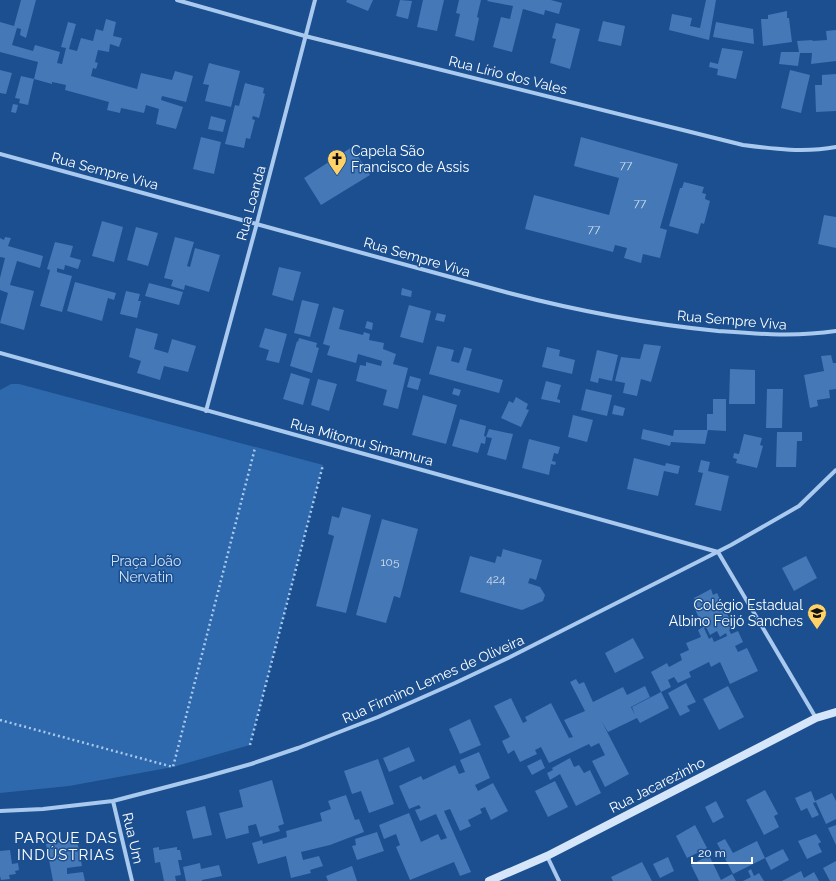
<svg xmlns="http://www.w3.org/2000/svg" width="836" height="881" font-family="Raleway,sans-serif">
<rect width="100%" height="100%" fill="#1b4f8f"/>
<path fill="#2e69ad" d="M11,384H19L323,465L250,745L173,767L69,786L0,793V390Z"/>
<path fill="#4478b7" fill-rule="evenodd" d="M21,0H36L26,38L20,35L21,29L17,28L12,45L33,51L35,45L60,52L57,63L62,64L66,48L61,47L68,22L76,24L69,49L77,51L81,38L93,41L96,29L103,31L106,19L116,22L113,36L122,38L119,47L110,44L109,52L98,50L95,62L98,63L96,69L93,68L91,76L137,89L141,73L172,80L175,71L193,76L186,102L162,96L161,100L183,107L176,129L156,124L159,109L146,105L144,113L121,108L120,113L107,110L109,102L65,90L66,85L52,82V84L34,79L28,105L19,103L20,99L15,98L21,76L34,79L38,62L0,52V22L14,26Z
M347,0H373L368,11L346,2Z
M400,0L412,1L408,19L396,16Z
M423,0H444L437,31L417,27Z
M459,0H481L477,17L479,18L474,41L455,36L460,14L456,13Z
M488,0H551L562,3L559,14L545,10L544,15L523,9L512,52L493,47L501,17L510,19L513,6L487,1Z
M706,0H716L709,40L669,30L672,14L692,18L690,26L700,28Z
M787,11V18H789L792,42L763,46L761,19H768V15Z
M603,21L625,26L621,46L598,41Z
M716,22L753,29L754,44L713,37Z
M556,23L580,29L570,69L550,63L556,39L552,38Z
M836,30V61L811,64L812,53H800L798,66L779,64L781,52H799L797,41L813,40L812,41L827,40L826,31Z
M722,48L743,51L736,79L717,75L718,69L709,67L710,62L718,64Z
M209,63L240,71L231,107L205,101L209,85L203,84Z
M0,70L12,73L6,94L0,93Z
M790,70L810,75L801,113L781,108Z
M836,74V111L816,112L815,85H822V75Z
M245,83L264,88L263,93L265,94L259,118L253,116L252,119L255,120L250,139L246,138L244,148L225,144L235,105L239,106Z
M13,104L18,105L16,113L11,112Z
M211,116L226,120L223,132L208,129Z
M201,137L221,142L214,174L193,169Z
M581,137L678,164L660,228L667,230L660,258L643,254L641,263L624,258L627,248L615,245L613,252L525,229L534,195L609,215L619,178L574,166Z
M352,147L370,175L321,205L304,178Z
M684,182L704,187L702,193L706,194L705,199L710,201L704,224L701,223L698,234L669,226L680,188H682Z
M824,215L836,217V248L818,244Z
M102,221L123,227L114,262L92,256Z
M136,227L158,233L148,266L127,260Z
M5,237L11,238L8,246L43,256L40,268L17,261L10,285L34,291L24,330L0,323L8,293L0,290V278L5,258L0,257V238L4,240Z
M175,237L194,242L187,266L190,267L195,248L220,255L209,292L185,285L184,290L171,286L173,280L164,278Z
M55,242L73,246L70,257L81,260L78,269L65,265L64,270L57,268V272L72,276L62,312L40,306L50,270L47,269Z
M279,267L301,272L293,301L272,295Z
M75,282L116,293L114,300L108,298L102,321L67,311Z
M149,283L183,292L179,305L145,296Z
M402,288L412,291L411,297L401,295Z
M126,291L140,294L138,301H141L137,318L120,314Z
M302,300L319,304L310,337L294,333Z
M409,305L431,311L423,343L400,337Z
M333,307L344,310L339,329L363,335L364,332L370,334L369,340L384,343L383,349L396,354L393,364L408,368L398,409L383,405L387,390L356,381L360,365L366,366V362L381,366L382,361L358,354L356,363L327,355L330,346L323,344Z
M437,313L446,315L444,322L435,320Z
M367,321L373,323L372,330L365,328Z
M136,328L158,334L154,349L168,353L172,339L196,346L188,372L164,366L160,380L137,373L141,361L129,357Z
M265,328L287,334L279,363L266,360L269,350L259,347Z
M299,338L317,343L316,347L319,348L312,373L290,366L297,341L298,342Z
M644,344L661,346L651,382L641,379L637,396L623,393L625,383L615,381L621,357L640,359Z
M437,346L454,350L451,361L459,363L464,347L472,349L466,370L503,380L499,393L429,374Z
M547,347L560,350L559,356L575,360L572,374L542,367Z
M597,350L618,355L612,381L599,378L598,383L590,381Z
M831,355L833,363H836V389L829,390L830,398L817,400L818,406L810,408L804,375L824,371L821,356Z
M730,369L755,370V404H729Z
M291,373L310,379L303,405L283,399Z
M410,376L421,379L418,390L407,387Z
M318,379L337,384L329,411L311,405Z
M546,381L561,385L557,399L560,400V403L541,399Z
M454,388L461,390L459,396L452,394Z
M586,389L612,395L607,416L581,410Z
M767,389H783L782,428H766Z
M423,395L457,405L446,444L412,435Z
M516,397L528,404L526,409L529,410L521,427L501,418L509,401L513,403Z
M713,399H726V431L708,430L705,444L671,442L670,446L641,439L643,429L673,436L674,430H707V414H713Z
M614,405L625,408L623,416L612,414Z
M573,415L593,420L587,442L568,437Z
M460,419L486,426L484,436L486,437L485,444L481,443L478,453L452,446Z
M489,429L513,434L506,460L487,455L492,438L486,437Z
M777,432H802V441H797L796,467H776Z
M744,434L762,438L760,445L763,446L757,468L736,463L737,459L733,458L734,453L739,454Z
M529,439L560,447L558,454L554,453L552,461L556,462L555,465L551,464L549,475L522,468Z
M634,458L665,466L666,463L680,466L678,474L664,471L658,496L627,489Z
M701,460L710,462L708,471L729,476L721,511L695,505L703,473L698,472Z
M342,507L371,515L346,613L316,606L334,536L328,534L332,516L339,518Z
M382,519L418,529L400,598L394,596L386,623L356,615Z
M503,549L542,560L536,580L530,578L528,583L540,587L545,595L543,601L522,610L460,592L470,556L495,563L497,556L501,557Z
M806,556L817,578L794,591L782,568Z
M711,589L713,595L717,593L734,628L729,630L731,634L738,631L743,642L735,646L738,652L747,648L758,671L730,684L720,662L711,667L709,662L689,672L691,677L678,683L674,677L668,680L671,687L661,692L651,672L667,663L669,667L682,660L680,654L689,650L686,643L701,637L698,630L703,627L694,607L697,605L694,598ZM706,627L710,635L717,631L720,637L726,633L727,636L714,642L712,637L709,639L704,628Z
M633,638L644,658L615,673L605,653Z
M576,679L579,684L584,682L593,702L623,687L627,695L645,686L650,697L631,707L635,715L632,707L661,692L669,708L640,723L637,718L608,732L602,722L629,774L605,787L592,761L605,755L599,743L591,747L589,744L549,763L541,747L535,750L537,754L520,762L514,750L508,754L502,741L510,737L494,706L511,698L523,723L527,721L525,717L551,703L569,738L573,737L564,720L585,711L570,682Z
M686,683L696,702L687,706L690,711L680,716L668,693Z
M728,686L744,717L719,730L703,699Z
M470,719L481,745L460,754L449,729Z
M409,747L415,761L389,772L383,758Z
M479,752L490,778L475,785L478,791L493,783L508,811L491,820L485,807L480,809L482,813L468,820L471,826L460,831L450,809L444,811L471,872L460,876L454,862L410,880L396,847L400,845L396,834L384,839L379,825L409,813L421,842L438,834L441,840L447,838L436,814L420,821L415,810L421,808L419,805L409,809L399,786L421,776L423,780L455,765L459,774L465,772L460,760Z
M570,758L574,767L579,765L584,773L590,770L601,793L576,806L560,774L550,780L547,773L553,770L552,768Z
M378,759L394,804L369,813L361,791L352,794L344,771Z
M541,759L545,768L532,775L527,766Z
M272,780L284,824L278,826L280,831L260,837L256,824L248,826L249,833L226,839L219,813L243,807L239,790Z
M555,781L568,807L548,817L535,791Z
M765,790L778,814L774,816L779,827L764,835L746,800Z
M811,791L815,801L832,793L836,801V819L826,824L816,802L813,803L819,815L812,818L807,808L801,811L795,798Z
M346,795L355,820L359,819L364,832L330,845L301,852L303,860L319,856L323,866L310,870L311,873L291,878L286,856L258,864L252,843L262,840L263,844L287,837L286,831L322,821L320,813L331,809L328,801Z
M716,801L724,817L713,823L705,807Z
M205,806L212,835L193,839L186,811Z
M695,825L707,848L687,858L676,836Z
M836,825V845L828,828Z
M377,832L384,851L357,860L352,846L356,845L355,839Z
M816,834L821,842L818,844L822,852L807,859L798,841Z
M725,839L733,853L757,841L765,858L733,874L717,843Z
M77,840L82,866L67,868V874L83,872L85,881H53L46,844Z
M159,847V850L177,847V850H180L182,860H178L181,875L175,876L176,881H164L160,862L155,863L153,848Z
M783,849L789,860L771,870L765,858Z
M10,850L12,864L18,863L19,870L15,871L16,874L9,875L10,879L1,880L0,876V851Z
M709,855L721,880L732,874L736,881H699L691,865Z
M668,857L674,871L660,878L653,864Z
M836,861V881H830L823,868Z
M642,862L652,881H613L611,877Z
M200,863L201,869L219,865L222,876L202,880V881H186L183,867Z
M352,866L357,881H328L326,876Z
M751,869L754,876L759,873L764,881H743L751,877L748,871Z
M801,871L804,878L814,872L819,881H782Z"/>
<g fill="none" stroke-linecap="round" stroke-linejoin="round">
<path stroke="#a9c9ee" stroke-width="2.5" stroke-dasharray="2 3" stroke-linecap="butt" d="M0,720L173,767L255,448
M250,745L323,465"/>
<path stroke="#a9c9ee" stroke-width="4" d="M177,0L305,36L743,145C774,149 805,153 836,147
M0,154L509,293C578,311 647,324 718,331C759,334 795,337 836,331
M0,353L718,552L816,718
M206,411L257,223L315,0
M113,801L132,881
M0,811L43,809L113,801L205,777L251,764L298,748L378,717L455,683L510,657L731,545L799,506L836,470
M547,856L559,881"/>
<path stroke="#d6e6fa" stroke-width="8" d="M489,881L547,856L816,718L836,712"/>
</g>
<defs>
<g id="church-pin" transform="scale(1)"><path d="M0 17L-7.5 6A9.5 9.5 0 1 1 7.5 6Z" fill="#ffd166" stroke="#1b4f8f"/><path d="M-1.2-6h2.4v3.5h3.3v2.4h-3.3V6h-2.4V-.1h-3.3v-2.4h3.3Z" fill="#111"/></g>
<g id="school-pin" transform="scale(1)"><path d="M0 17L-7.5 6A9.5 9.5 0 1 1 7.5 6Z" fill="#ffd166" stroke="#1b4f8f"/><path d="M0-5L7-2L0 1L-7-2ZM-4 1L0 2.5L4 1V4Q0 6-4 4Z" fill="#111"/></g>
</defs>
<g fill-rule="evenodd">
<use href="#church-pin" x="337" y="159"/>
<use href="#school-pin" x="817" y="613"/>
</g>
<g text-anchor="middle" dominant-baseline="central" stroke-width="3" stroke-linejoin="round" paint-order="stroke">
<g font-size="12" fill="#d0dded">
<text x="626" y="165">77</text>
<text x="640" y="203">77</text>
<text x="594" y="229">77</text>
<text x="390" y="562">105</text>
<text x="496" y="579">424</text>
</g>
<g font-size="14" fill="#fff" stroke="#1b4f8f">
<text transform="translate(508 75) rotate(14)">Rua Lírio dos Vales</text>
<text transform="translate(105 171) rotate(15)">Rua Sempre Viva</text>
<text transform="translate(251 203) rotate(-75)">Rua Loanda</text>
<text transform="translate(417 257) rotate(16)">Rua Sempre Viva</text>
<text transform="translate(732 320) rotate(5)">Rua Sempre Viva</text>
<text transform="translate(362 442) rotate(15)">Rua Mitomu Simamura</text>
<text transform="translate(433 679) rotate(-24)">Rua Firmino Lemes de Oliveira</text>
<text transform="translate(657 785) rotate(-27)">Rua Jacarezinho</text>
<text transform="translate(133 838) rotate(77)">Rua Um</text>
</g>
<g font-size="14" fill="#fff" stroke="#1b4f8f" text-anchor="start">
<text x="351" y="151">Capela São<tspan x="351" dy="16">Francisco de Assis</tspan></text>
<text x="803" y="605" text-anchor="end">Colégio Estadual<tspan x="803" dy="16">Albino Feijó Sanches</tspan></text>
</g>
<g font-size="14" fill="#cfe3fa" stroke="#1b4f8f">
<text x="146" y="561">Praça João<tspan x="146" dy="16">Nervatin</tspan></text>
</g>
<g font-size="15" letter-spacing="1" fill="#fff" stroke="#1b4f8f">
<text x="66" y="838">PARQUE DAS<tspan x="66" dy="17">INDÚSTRIAS</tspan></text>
</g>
</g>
<path d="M692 857v6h60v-6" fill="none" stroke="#ffffff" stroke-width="2"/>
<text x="698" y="857" font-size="12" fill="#ffffff" stroke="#1b4f8f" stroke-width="3" paint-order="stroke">20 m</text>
</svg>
